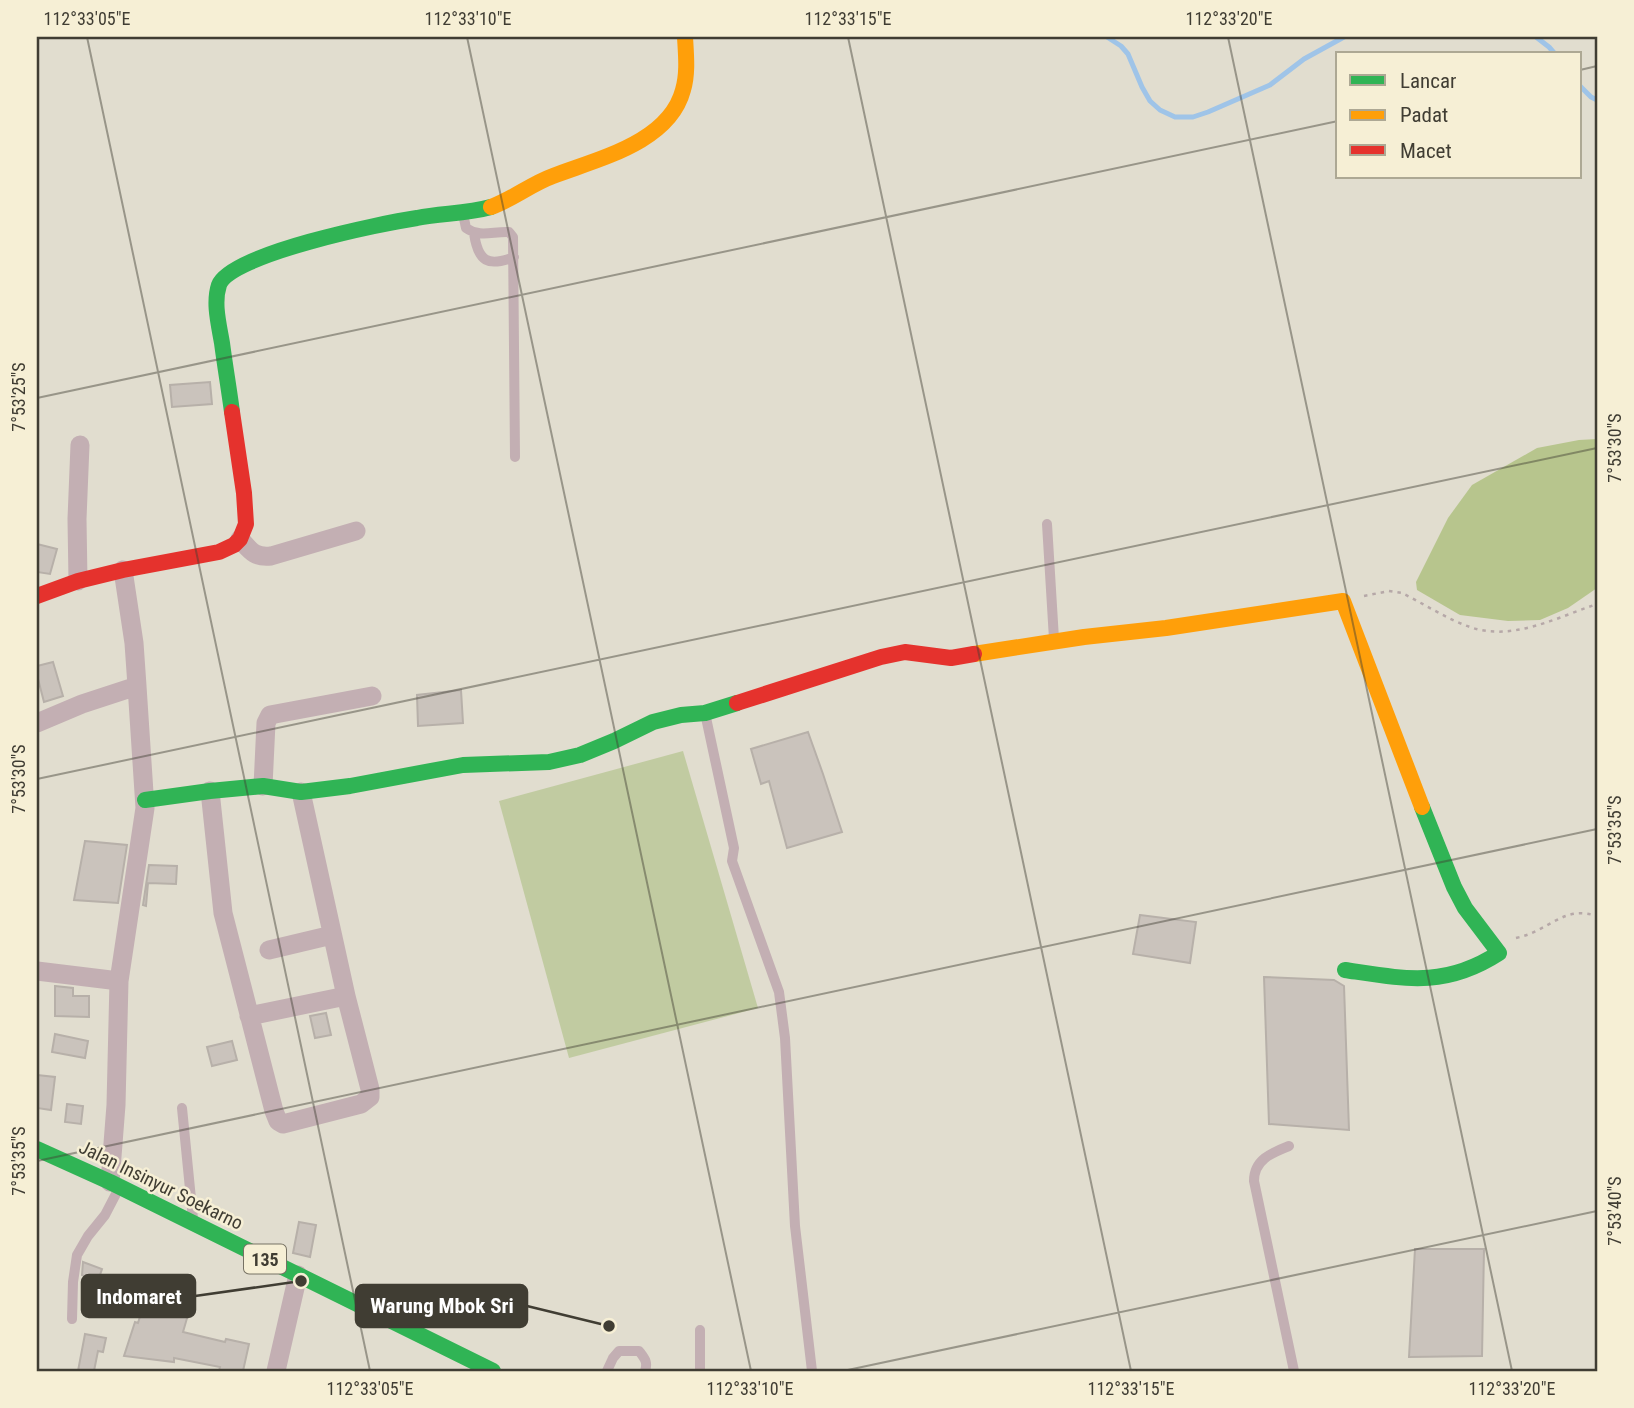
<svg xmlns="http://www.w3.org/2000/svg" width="1634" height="1408" font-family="'Roboto Condensed',sans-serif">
<rect width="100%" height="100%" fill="#e1ddcf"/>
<path fill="#c1cba1" d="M683,751L758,1008L569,1058L499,801Z"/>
<path fill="#b7c58d" d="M1597,439V588L1568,608L1540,620L1508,621L1460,615L1417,590L1416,582L1448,518L1472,485L1537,448L1579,440Z"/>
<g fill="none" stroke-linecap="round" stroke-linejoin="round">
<path stroke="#9fc4e8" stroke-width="5" d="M1107,37L1121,46L1128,54L1142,87L1150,101L1160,110L1175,117H1193L1208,112L1270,85L1304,59L1344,37
M1536,37L1549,47L1555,54
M1580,86L1591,97L1597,100"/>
</g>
<path fill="#cac3bc" stroke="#b7b0a9" stroke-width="2" d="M210,382L212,404L172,407L170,385Z
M37,544L57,549L50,574L37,572Z
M53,662L63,696L44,702L37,675V666Z
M461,690L463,723L418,726L417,695Z
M808,732L823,774L842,832L787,848L769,781L761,784L751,749Z
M85,841L127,845L118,903L74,900Z
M149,865L177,866L176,884L148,883L146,906L143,905Z
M1140,915L1196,922L1190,963L1133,954Z
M1264,977L1334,980L1344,986L1349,1130L1269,1124Z
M55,986L73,988V996H89V1017L55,1016Z
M326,1013L331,1035L315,1038L310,1016Z
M55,1034L88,1041L85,1058L52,1052Z
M232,1041L237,1060L212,1066L207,1047Z
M37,1075L55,1077L51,1110L37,1108Z
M67,1104L83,1106L81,1124L65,1122Z
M299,1222L316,1225L310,1257L293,1253Z
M1415,1249H1484L1482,1356L1409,1357Z
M83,1262L102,1269L98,1281L82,1275Z
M165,1281L178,1284L177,1288L194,1294L183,1332L225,1342L226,1339L249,1344L243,1371H219L220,1367L174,1358V1362L124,1356L135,1322L138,1323L142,1310L157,1314Z
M85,1334L106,1338L103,1352L98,1351L94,1371H78Z"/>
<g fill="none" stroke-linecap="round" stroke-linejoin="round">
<path stroke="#b6a8a8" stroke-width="2.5" stroke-dasharray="3.5 5" stroke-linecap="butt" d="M1364,596L1389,591L1402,593C1424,604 1447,619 1470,627C1512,642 1558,617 1597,604
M1516,938C1524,936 1531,934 1538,930C1560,919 1571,908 1597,916"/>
<path stroke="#c3afb3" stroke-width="10" d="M463,214L466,228C480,238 493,231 509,232L513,237L515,457
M474,233C478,262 488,267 514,257
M1047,524L1054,639
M705,713L734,848L732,861L779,992L785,1038L795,1226L812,1371
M182,1108L193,1219
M1289,1146C1271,1153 1254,1160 1254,1181L1294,1371
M72,1319L73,1282L77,1255L88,1236L105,1215L118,1190
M607,1371L613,1358L619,1351H639C645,1359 648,1362 645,1371
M700,1371V1330"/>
<path stroke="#c3afb3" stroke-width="19" d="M240,539C250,550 254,558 271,556L356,531
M78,581L77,519L80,445
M37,723L82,704L137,686L134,643L123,570
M263,786L266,723L270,715L372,696
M210,791L223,913L274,1111L278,1121L283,1124L361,1104L370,1097V1089L346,996L301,792
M269,950L332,935
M37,971L119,981
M249,1016L346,996
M110,1182L116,1105L119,981L145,808L137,686
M276,1371L298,1275"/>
<path stroke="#30b455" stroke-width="16" d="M232,412C229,389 225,366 222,343C219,325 213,303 219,285C230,254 383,223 417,218C442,213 466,214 491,207
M145,800L210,791L263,786L301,792L350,786L463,765L549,762L580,755L614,741L653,722L681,715L705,713L737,703
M1345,970C1405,979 1445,988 1499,953L1465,908L1454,887L1422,807
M37,1149L110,1182L493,1371"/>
<path stroke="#ff9f0a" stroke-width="16" d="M491,207C513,199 531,184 553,176C597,159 669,143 683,90C688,73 686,55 685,37
M974,654L1084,637L1166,628L1343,601L1422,807"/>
<path stroke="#e5322d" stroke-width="16" d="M37,596L78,581L123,570L219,552L234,545L240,539L246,524L244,493L232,412
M737,703L881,657L905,652L951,658L974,654"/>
</g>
<path fill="none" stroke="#403d33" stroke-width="2" stroke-opacity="0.45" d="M87,37L370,1371M467,37L751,1371M848,37L1131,1371M1228,37L1512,1371M1580,70L1597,66M37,398L1338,121M37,779L1597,448M37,1161L1597,829M843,1371L1597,1211"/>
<g text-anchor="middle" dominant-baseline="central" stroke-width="5" stroke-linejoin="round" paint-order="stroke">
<rect fill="#f6efd5" stroke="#777264" stroke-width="2" x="244" y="1244.5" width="42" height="29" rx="5"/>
<g font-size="18" font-weight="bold" fill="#403d33">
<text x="265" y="1259">135</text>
</g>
<g font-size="19" fill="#403d33" stroke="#f6efd5">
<text transform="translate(161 1185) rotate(26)">Jalan Insinyur Soekarno</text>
</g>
</g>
<path fill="none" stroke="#403d33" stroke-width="2.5" d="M301 1281L195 1296M609 1326L527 1306"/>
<g fill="#403d33" stroke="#f6efd5" stroke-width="2.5">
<circle cx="301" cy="1281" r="7"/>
<circle cx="609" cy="1326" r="7"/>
</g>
<g fill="#403d33" stroke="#403d33" stroke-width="2.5">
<rect x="82" y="1275" width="113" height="42" rx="7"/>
<rect x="356" y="1285" width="171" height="42" rx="7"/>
</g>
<g font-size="21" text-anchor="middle" font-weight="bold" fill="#fff">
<text x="139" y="1304">Indomaret</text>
<text x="442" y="1313">Warung Mbok Sri</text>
</g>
<rect width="1634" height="1408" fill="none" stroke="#f6efd5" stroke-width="77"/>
<rect x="1336" y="52" width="245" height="126" fill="#f6efd5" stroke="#ada894" stroke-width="2"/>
<rect x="1350" y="75" width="35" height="10" fill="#30b455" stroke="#ada894" stroke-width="2"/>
<text x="1400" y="88" font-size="21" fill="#403d33">Lancar</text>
<rect x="1350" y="110" width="35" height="10" fill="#ff9f0a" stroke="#ada894" stroke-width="2"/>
<text x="1400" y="122" font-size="21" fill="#403d33">Padat</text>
<rect x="1350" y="145" width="35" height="10" fill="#e5322d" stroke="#ada894" stroke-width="2"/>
<text x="1400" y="158" font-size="21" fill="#403d33">Macet</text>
<rect x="38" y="38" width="1558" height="1332" fill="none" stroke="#403d33" stroke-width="2.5"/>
<g font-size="18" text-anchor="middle" fill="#403d33">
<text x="87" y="25">112°33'05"E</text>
<text x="468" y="25">112°33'10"E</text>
<text x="848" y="25">112°33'15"E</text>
<text x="1229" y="25">112°33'20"E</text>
<text transform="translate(19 397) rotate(-90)" y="6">7°53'25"S</text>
<text transform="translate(1615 448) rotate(-90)" y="6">7°53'30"S</text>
<text transform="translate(19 779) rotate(-90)" y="6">7°53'30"S</text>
<text transform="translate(1615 830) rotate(-90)" y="6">7°53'35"S</text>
<text transform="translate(19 1161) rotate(-90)" y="6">7°53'35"S</text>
<text transform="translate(1615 1211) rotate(-90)" y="6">7°53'40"S</text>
<text x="370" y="1395">112°33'05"E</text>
<text x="750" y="1395">112°33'10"E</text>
<text x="1131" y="1395">112°33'15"E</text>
<text x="1512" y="1395">112°33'20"E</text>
</g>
</svg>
